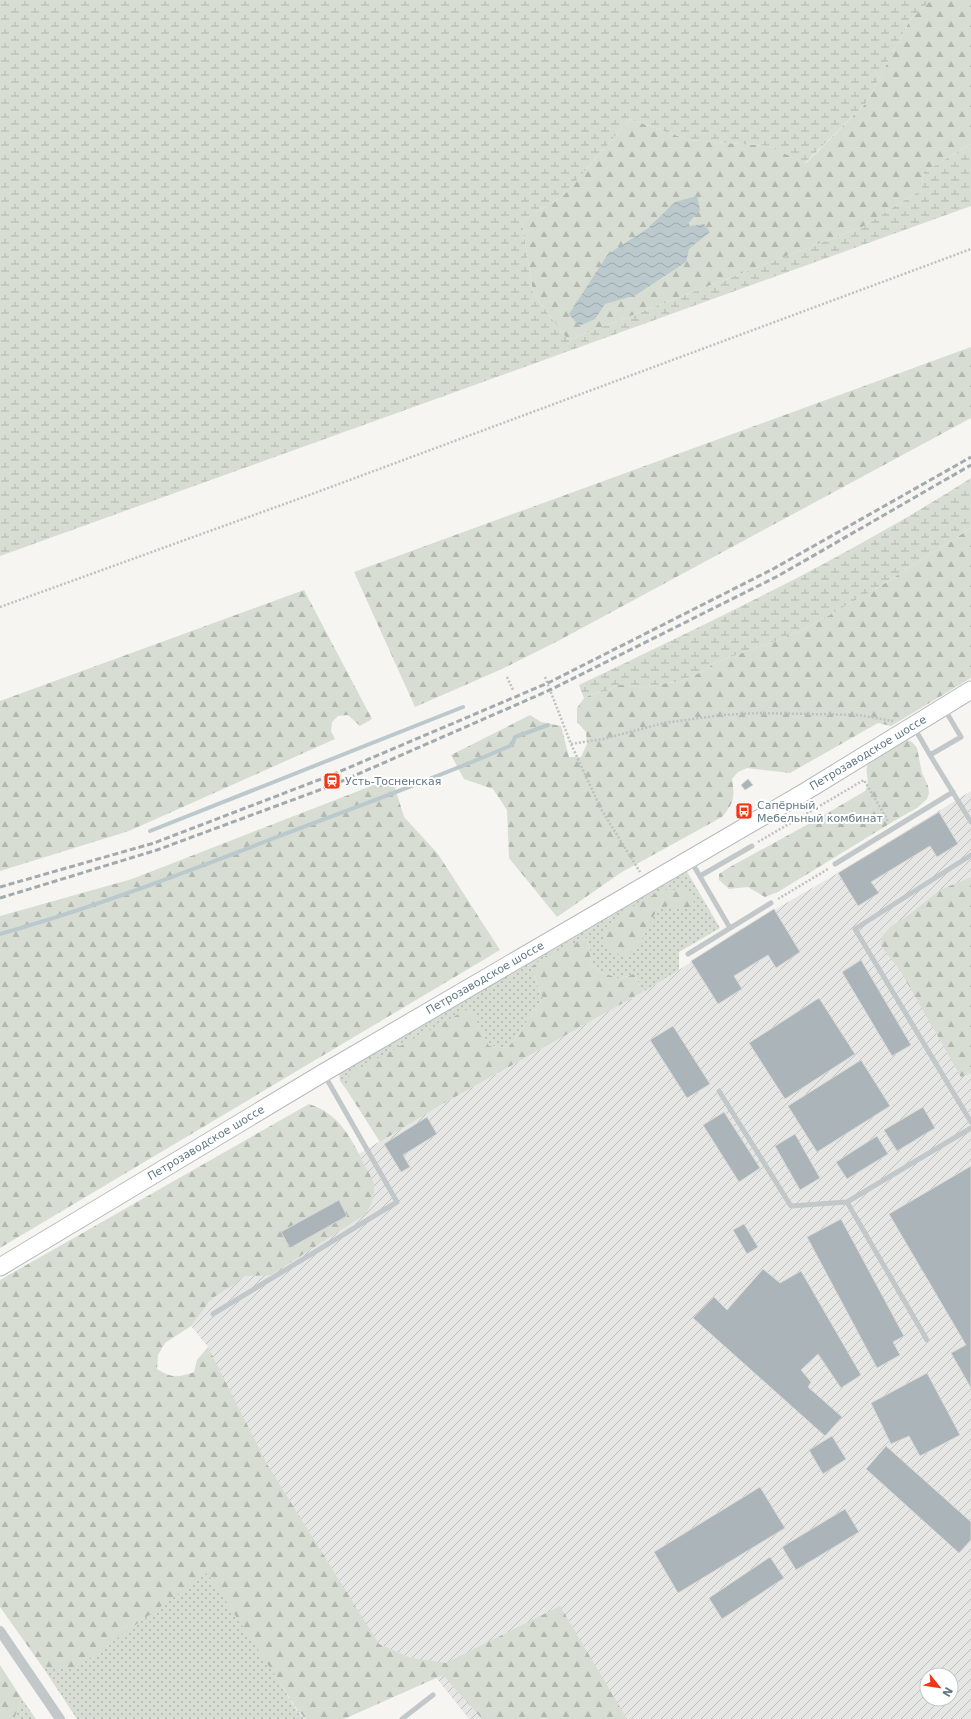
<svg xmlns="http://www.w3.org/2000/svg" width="971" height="1719" font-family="'DejaVu Sans',sans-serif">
<defs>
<pattern id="industrial-furrows" width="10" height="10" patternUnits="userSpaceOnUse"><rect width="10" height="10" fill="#e6e7e5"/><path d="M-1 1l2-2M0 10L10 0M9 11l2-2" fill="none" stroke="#bec0bf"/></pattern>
<pattern id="green-dots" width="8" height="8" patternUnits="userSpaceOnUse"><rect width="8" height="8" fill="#d7ddd2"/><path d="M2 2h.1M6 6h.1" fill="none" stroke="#b2b8b0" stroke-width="1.8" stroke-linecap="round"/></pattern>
<pattern id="forest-firs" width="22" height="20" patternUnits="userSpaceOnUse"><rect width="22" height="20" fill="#d7ddd2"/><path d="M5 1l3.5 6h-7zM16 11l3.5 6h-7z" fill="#b2b8b0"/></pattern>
<pattern id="wetland-marsh" width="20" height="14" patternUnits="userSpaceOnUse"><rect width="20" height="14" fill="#d7ddd2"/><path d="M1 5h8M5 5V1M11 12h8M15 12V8" fill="none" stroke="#b2b8b0"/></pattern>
<pattern id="water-waves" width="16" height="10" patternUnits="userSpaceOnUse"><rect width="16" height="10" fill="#bbc9cd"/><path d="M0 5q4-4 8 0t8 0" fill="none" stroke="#9ba8ac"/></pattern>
</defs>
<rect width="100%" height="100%" fill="#f6f5f1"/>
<path fill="url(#industrial-furrows)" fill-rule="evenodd" d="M971,791V1719H469L430,1670L341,1719H304L297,1711L264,1657L259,1454L208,1347L191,1326L158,1274L439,1106L643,992L679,970L731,935L838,873ZM927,1675H951V1699H927Z"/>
<path fill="url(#green-dots)" d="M686,870L720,928L679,952V970L643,992L634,974L619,979L600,971L591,964L590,949L586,938L531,967L543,999L508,1048L489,1046L470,1009L350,1074L346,1089L340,1081L339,1070Z
M207,1572L264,1657L297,1711L304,1719H77L44,1669H69Z
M22,1699L36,1719H14Z"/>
<path fill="url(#forest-firs)" d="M931,0H971V144L924,172L921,190L862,227L568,340L533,293L522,221L563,196L630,119L689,140L768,146L806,163L866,103L910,20Z
M971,347V418L558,641L502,669L415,707L354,572Z
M971,528V678L891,726L878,723L790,773L747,768L738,772L732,779C735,797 734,803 722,817L622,872L557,917L509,858L507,810L493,789L464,779L451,755L530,715L541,722L561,726L569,757H581L587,744L586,732L577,722V708L584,698L595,693L607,691L617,685H630L642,688L666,683L680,682L705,670L714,663L778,640L805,629L882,585Z
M304,590L372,719L360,726L348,715L338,716L332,722L331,731L335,739L129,831L0,871V701Z
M907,740L912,742L917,748L922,773L928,786L929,793L927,799L917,808L899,818L778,892L765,897L748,887L729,889L719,880V874L728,868L812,822L865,791C871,780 865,776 867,766C871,754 895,744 907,740Z
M392,778L404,817L438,854L500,950L0,1248V916L132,879Z
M971,877V1073L961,1077L901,972L881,946L882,937L890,927L910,914L940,890Z
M682,887L687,891L695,904C686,909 677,910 668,905L657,910L638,946L628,955L621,956C616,952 604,947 604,939C602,920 649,898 664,889L671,891Z
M586,938L590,949L591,964L600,971L619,979L634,974L643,992L439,1106L380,1142L346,1089L349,1074L470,1008L489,1046L508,1048L543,999L531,967L546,956Z
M309,1104C339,1113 352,1139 365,1166C368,1171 373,1179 374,1185C375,1196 371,1205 366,1214L271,1275L245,1276L235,1284L211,1299L191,1326L165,1343L158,1355L157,1369C172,1378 177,1378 194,1372L197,1360L208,1347L267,1464L379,1644L411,1658L446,1663L560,1606L627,1719H482L443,1675L344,1719H306L298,1710L207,1573L83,1663L69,1669H44L0,1607V1280Z
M0,1665L22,1699L14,1719H0Z"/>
<path fill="url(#wetland-marsh)" d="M0,0H931L910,20L866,103L805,163L768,146L689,140L630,119L563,196L522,221L533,293L568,340L862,227L921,190L924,172L971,144V206L0,556Z
M971,478V528L882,585L805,629L778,640L714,663L705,670L680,682L666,683L642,688L630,685H617L607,691L595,693L584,698L579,685C713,621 846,558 971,478Z"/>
<path fill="url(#water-waves)" d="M697,196L700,210L685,227L704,224L710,232L689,249L686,262L636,295L605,304L595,319L579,326L569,314L608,254L647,229L675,202Z"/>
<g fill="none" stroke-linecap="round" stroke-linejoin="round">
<path stroke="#bbc9cd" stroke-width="4" d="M150,831L463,707
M0,934C96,907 189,871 282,835C359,806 437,778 512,745L515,737L548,725"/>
</g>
<path fill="#abb5b9" stroke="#d7d6d4" d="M748,779L753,785L745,790L741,785Z
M939,812L958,844L937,857L930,846L871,882L879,893L858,906L838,873Z
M774,909L800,952L776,968L768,955L734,976L742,989L718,1004L691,961Z
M861,960L911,1045L892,1056L842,972Z
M819,998L855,1054L785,1099L749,1043Z
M673,1026L710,1084L687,1098L650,1040Z
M861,1060L890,1106L817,1152L788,1106Z
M923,1107L935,1128L897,1151L884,1130Z
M724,1112L760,1168L739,1182L703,1125Z
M427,1117L437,1134L403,1155L410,1167L401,1172L384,1144Z
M795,1134L820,1178L800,1190L775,1146Z
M877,1136L888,1154L847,1179L836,1162Z
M971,1166V1388L951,1353L966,1345L889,1214Z
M339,1200L347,1216L290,1248L281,1232Z
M841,1219L904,1336L893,1342L900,1355L877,1368L807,1237Z
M744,1224L758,1247L747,1254L733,1230Z
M763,1269L780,1283L801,1271L861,1375L841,1388L818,1354L801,1370L811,1382L808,1387L842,1417L825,1436L693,1318L714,1297L727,1310Z
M927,1373L960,1435L920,1456L909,1436L891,1444L871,1403Z
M832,1436L846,1459L823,1474L809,1450Z
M886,1446L971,1522V1540L959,1553L866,1469Z
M760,1487L785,1528L678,1593L654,1552Z
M845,1509L859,1532L796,1570L782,1547Z
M770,1557L784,1578L722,1619L709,1598Z"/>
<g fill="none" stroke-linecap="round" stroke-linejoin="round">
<g stroke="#b5babd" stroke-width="19">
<path id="primary" d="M0,1267L323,1073L803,793L971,690"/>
</g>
<path stroke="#bec0c2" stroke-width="2.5" stroke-dasharray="2 2" stroke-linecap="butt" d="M0,607L312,494L971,249
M507,677L513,690
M545,677L571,744L601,809L640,872
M571,744L603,739L664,723L722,715L759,713L859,715L893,721
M758,842L864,780L888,821
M778,899L828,869"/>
<path stroke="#c2c7ca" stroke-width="5" d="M915,729L930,755L961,737L945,710
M930,755L971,822
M971,855L855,929L971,1122
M691,861L730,928
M835,864L953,792
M700,876L752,846
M688,954L771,903
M719,1091L791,1206L847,1202
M213,1314L397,1202L325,1076
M927,1340L847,1202L971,1128
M402,1719L433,1695"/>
<path stroke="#c2c7ca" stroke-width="10" d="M0,1631L60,1719"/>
<use href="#primary" stroke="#fff" stroke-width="17"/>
<path stroke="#a2aaaf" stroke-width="3" stroke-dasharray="6 3" stroke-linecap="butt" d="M0,887L154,843L329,776L548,683L773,569L971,457
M0,898L157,850L333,785L550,690L778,576L971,465"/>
</g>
<defs>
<g id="station-square" transform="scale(0.9)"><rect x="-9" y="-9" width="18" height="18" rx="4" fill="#f13715" stroke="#fff"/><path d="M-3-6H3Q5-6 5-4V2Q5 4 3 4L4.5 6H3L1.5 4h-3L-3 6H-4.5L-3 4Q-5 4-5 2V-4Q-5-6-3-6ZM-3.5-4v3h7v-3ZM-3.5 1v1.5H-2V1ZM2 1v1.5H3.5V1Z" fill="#fff"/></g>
<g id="bus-square" transform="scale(0.9)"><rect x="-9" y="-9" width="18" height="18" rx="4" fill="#f13715" stroke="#fff"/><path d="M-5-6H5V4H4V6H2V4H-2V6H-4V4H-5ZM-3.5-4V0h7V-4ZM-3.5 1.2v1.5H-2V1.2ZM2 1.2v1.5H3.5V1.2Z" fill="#fff"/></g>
</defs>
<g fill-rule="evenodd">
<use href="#station-square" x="332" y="781"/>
<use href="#bus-square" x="744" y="811"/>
</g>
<g text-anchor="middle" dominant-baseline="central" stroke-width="4" stroke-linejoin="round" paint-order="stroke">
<g font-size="11" fill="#627885" stroke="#fff">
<text transform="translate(868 753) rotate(-31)">Петрозаводское шоссе</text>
<text transform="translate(485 978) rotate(-30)">Петрозаводское шоссе</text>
<text transform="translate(206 1143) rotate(-31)">Петрозаводское шоссе</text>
</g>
<g font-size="11" fill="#627885" stroke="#fff" text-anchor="start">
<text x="345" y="781">Усть-Тосненская</text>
<text x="757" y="805">Сапёрный,<tspan x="757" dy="13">Мебельный комбинат</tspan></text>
</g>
</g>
<g transform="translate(939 1687) rotate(120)"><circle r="19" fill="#ffffff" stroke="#c0c9ce"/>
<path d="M0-3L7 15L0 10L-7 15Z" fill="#f13715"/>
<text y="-6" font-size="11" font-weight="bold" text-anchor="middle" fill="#627885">N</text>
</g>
</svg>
